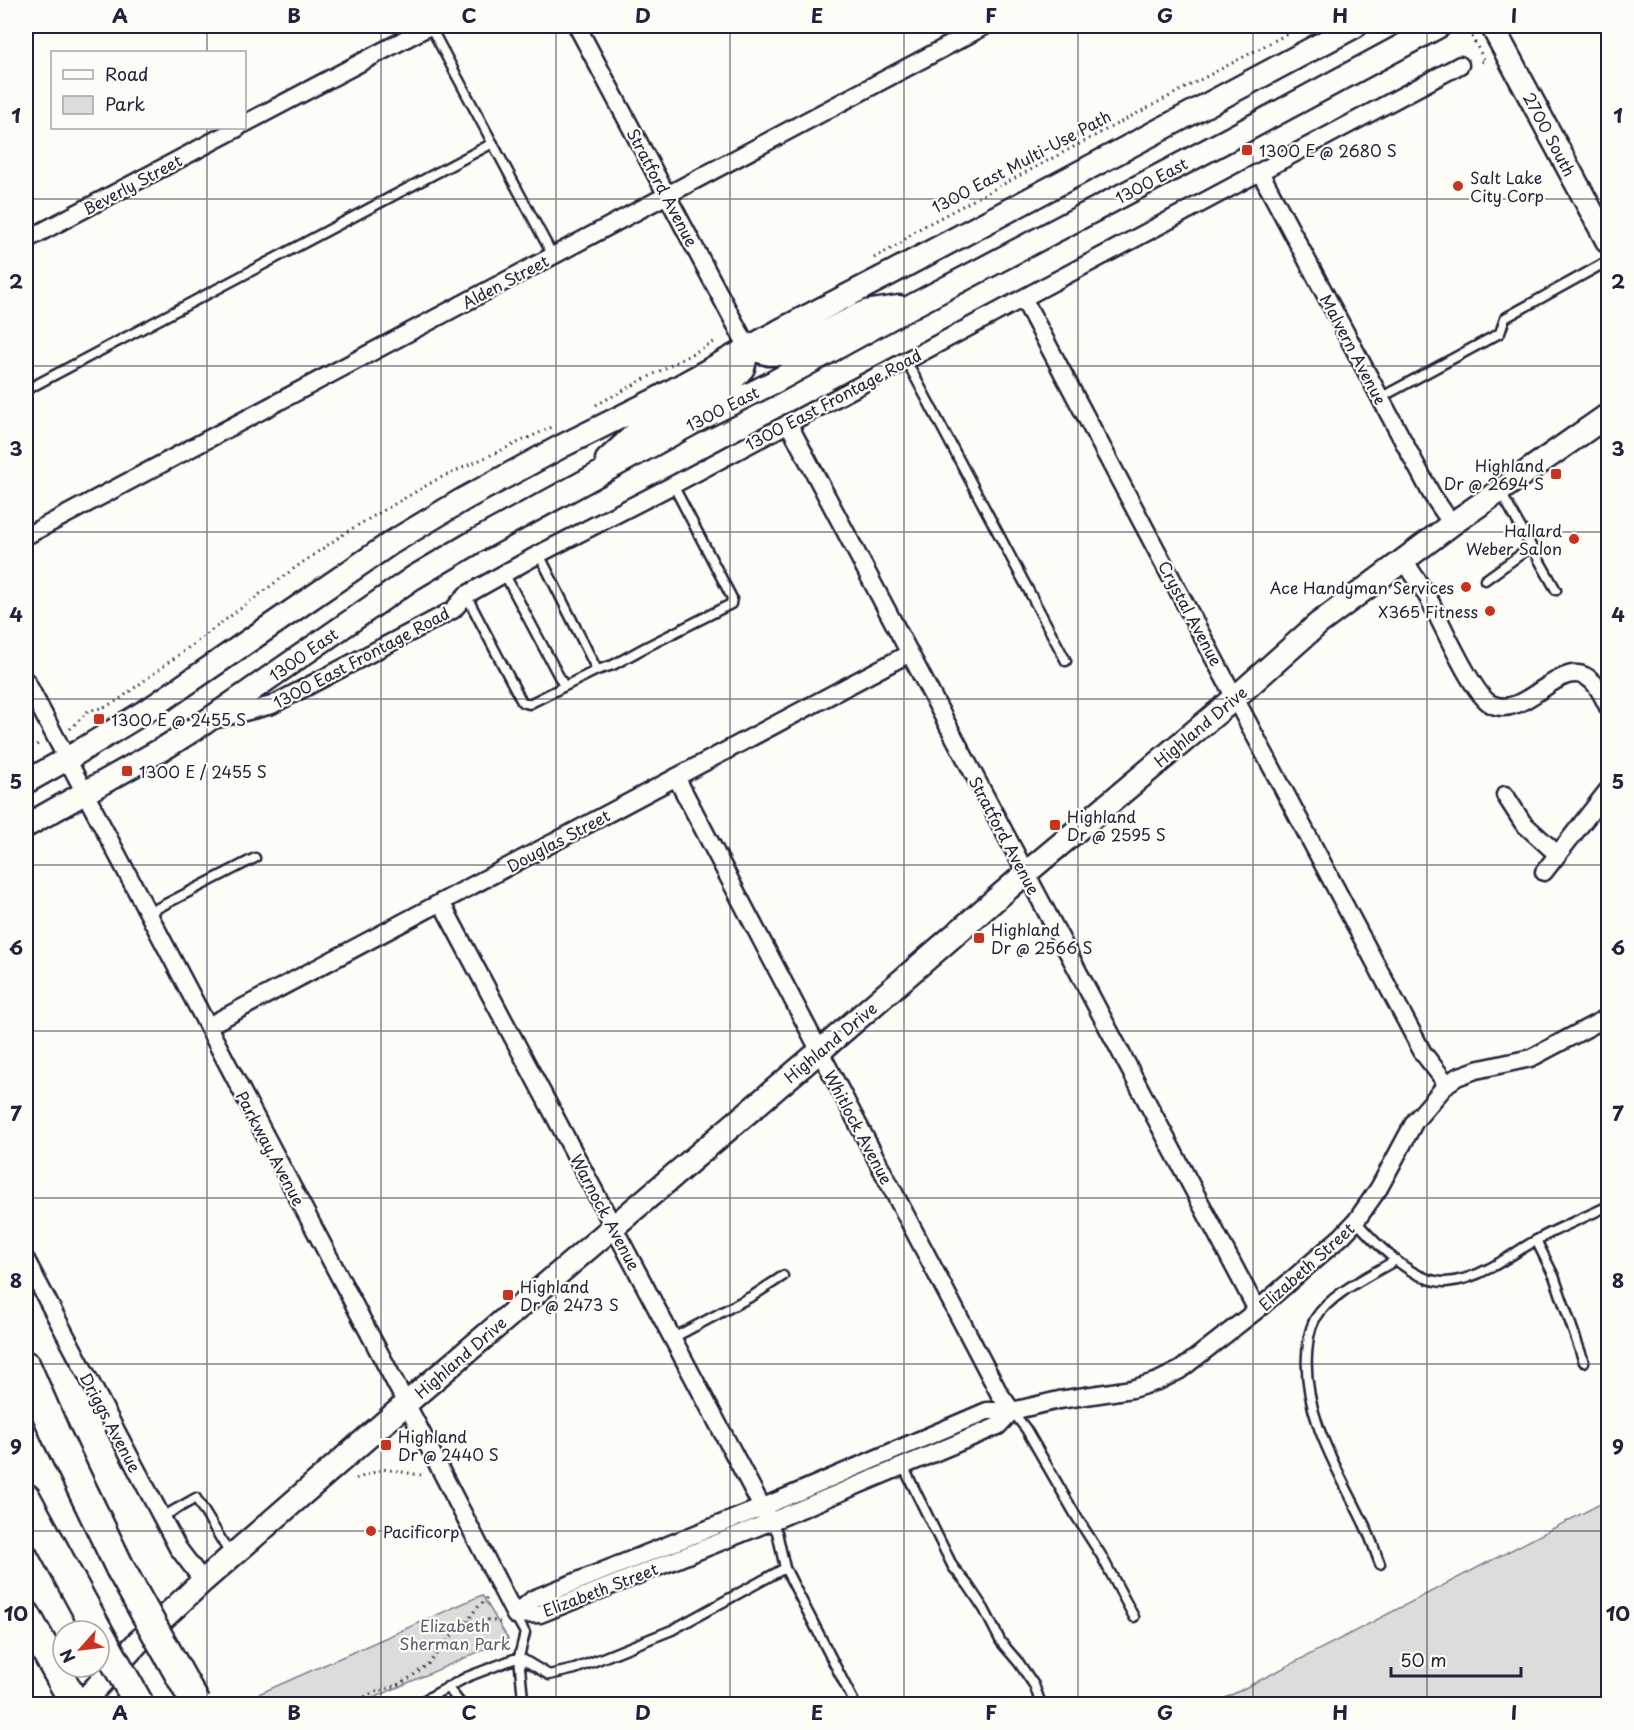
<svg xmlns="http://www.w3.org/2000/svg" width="1634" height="1730" font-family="'Playpen Sans',sans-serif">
<rect width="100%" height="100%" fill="#fdfcf7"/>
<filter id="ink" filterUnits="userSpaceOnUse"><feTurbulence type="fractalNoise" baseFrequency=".0167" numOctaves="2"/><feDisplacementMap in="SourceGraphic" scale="12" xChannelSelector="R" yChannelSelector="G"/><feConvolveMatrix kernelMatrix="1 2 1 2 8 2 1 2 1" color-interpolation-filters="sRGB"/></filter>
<g filter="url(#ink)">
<path fill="#dddcdb" stroke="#807f8b" stroke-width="1.5" d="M1608,1500V1704H1214Z
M482,1595L508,1639L360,1704H236Z"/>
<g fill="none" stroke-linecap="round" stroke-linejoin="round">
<g stroke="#22223b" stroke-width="13">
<path id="lane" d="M430,26L553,256
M906,360L1066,661
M26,390L493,143
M1380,398L1500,333L1505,318L1608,261
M1500,491L1556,590
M539,554L597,670
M504,573L564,686
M1485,580L1531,547
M466,595L522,702L529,704L597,670L613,665L646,647L731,604L732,598L673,485
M148,913L255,858
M1356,1221C1376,1244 1413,1283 1446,1282C1460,1281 1477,1275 1490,1268C1505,1260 1519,1250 1533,1242C1557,1228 1584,1218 1608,1206
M1536,1240L1554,1276L1584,1362
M673,1338L754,1295L783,1276
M1012,1411L1026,1429L1076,1516L1101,1555L1134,1617
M902,1464L953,1567L968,1585L984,1609L1001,1642L1019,1663L1034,1685L1041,1704
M162,1517L196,1498L230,1554
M770,1522L777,1532L785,1568L855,1704
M1380,1564C1375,1551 1371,1538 1365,1526C1339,1471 1303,1417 1307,1354C1308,1342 1309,1330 1315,1319C1331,1293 1371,1275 1396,1260
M515,1615L525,1633L519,1657L523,1699L526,1704
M447,1687L461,1704
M417,1704L467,1677L519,1657L549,1675L575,1669L672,1630L785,1568"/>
</g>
<g stroke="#22223b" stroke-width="21">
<path id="street" d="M577,26L748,348
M244,124L430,26
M1260,172L1432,495L1452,524
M26,240L238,128
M1023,298L1423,1053L1447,1084
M788,423L1257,1310
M26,536L985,26
M1404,560C1413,574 1423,588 1431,603C1442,624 1473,695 1491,704C1527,722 1563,649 1594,683C1600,690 1604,699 1608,707
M26,681L418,1426L515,1615
M217,719L272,705L453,610L466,595L539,554L673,485L1460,65
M676,777L999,1393L1012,1411
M1505,795L1523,823L1557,854
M1544,872L1608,790
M441,902L770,1522
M208,1026L908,654
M26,1260L178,1548L203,1581
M515,1615L533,1599L763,1507L987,1411H1012L1059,1400L1132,1389L1158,1381L1180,1370L1257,1310L1342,1236L1356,1221L1379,1188L1415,1121L1447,1084L1457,1077L1476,1070L1531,1058L1608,1017
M515,1615L540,1614L770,1522L998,1426L1012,1411"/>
</g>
<g stroke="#22223b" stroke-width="27">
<path id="secondary" d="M1492,26L1608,242
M607,460L635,434L729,384L743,368L748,348L769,354H780L866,312L899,307
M26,782L67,759L151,708L391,543L464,499L562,446L657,399L781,330L893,272L1355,26
M26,826L166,747L204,723L413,578L474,542L698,420L774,382L914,305L1231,138L1439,26
M81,1704L140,1640L203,1581L423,1389L834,1039L1025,874L1236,697L1318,624L1452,524L1608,415"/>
</g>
<g stroke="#22223b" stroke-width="33">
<path id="highway" d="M26,1366L56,1435L120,1568
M26,1498L98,1631
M26,1615L75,1704"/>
</g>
<path stroke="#22223b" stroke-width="3" stroke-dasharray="1.5 4.5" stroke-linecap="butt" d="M1466,26L1485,61L1477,62
M1519,26L1521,30L1530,26
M874,258L898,245L915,231L1302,26
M596,405L714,342
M70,729L87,712L95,709L102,708L117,701L296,567L348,531L436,480L552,427
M26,751L40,743
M356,1479L383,1469L421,1475
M467,1622L476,1609L487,1598
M348,1704L375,1692L398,1685L411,1677L428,1664L456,1631L467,1622L488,1620L500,1622"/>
<use href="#lane" stroke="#fdfcf7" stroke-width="8"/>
<use href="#street" stroke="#fdfcf7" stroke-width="16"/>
<use href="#secondary" stroke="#fdfcf7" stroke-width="22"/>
<use href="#highway" stroke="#fdfcf7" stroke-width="28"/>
<g stroke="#22223b" stroke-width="33" stroke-linecap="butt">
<path id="highway-bridge" d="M120,1568L196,1704
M99,1633L139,1704"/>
</g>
<use href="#highway-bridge" stroke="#fdfcf7" stroke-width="28"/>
</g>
</g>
<path fill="none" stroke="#22223b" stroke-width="1.5" stroke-opacity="0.55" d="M207,26V52M381,26V1704M556,26V1704M730,26V1704M904,26V1704M1078,26V1704M1253,26V1704M1427,26V1704M207,128V1704M26,199H1608M26,366H1608M26,532H1608M26,699H1608M26,865H1608M26,1031H1608M26,1198H1608M26,1364H1608M26,1531H1608"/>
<g fill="#c8321e" stroke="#fdfcf7" stroke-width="2">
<rect x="1241" y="144" width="12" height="12" rx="3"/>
<circle cx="1458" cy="186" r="6"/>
<rect x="1550" y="468" width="12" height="12" rx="3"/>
<circle cx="1574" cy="539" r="6"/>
<circle cx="1466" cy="587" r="6"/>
<circle cx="1490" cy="611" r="6"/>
<rect x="93" y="713" width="12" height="12" rx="3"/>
<rect x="121" y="765" width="12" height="12" rx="3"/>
<rect x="1049" y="819" width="12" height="12" rx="3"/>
<rect x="973" y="932" width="12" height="12" rx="3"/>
<rect x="502" y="1289" width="12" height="12" rx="3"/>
<rect x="380" y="1439" width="12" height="12" rx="3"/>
<circle cx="371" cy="1531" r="6"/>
</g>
<g text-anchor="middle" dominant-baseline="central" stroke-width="4.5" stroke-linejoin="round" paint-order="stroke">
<g font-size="16" fill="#22223b" stroke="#fdfcf7">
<text transform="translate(1550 134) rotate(62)">2700 South</text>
<text transform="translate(1021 161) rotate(-28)">1300 East Multi-Use Path</text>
<text transform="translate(1151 180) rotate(-28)">1300 East</text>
<text transform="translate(132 184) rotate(-28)">Beverly Street</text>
<text transform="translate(663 187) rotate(62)">Stratford Avenue</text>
<text transform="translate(505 281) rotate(-28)">Alden Street</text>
<text transform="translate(1354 349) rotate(62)">Malvern Avenue</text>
<text transform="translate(833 399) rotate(-28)">1300 East Frontage Road</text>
<text transform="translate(722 408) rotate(-27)">1300 East</text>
<text transform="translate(1191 613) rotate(62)">Crystal Avenue</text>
<text transform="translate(303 654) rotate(-35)">1300 East</text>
<text transform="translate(361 657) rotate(-28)">1300 East Frontage Road</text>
<text transform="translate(1200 726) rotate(-40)">Highland Drive</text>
<text transform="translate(1005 835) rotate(62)">Stratford Avenue</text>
<text transform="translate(558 840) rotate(-28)">Douglas Street</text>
<text transform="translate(830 1042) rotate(-40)">Highland Drive</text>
<text transform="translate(859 1127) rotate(62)">Whitlock Avenue</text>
<text transform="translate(271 1148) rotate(62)">Parkway Avenue</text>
<text transform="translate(606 1212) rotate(62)">Warnock Avenue</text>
<text transform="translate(1306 1266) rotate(-42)">Elizabeth Street</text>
<text transform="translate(460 1357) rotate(-41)">Highland Drive</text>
<text transform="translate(111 1422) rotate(62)">Driggs Avenue</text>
<text transform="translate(600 1589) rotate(-21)">Elizabeth Street</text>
</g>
<g font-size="16" fill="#22223b" stroke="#fdfcf7" text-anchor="start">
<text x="1259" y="150">1300 E @ 2680 S</text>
<text x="1470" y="177">Salt Lake<tspan x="1470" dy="18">City Corp</tspan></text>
<text x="1544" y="465" text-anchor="end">Highland<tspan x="1544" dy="18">Dr @ 2694 S</tspan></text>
<text x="1562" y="530" text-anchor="end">Hallard<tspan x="1562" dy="18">Weber Salon</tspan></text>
<text x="1454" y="587" text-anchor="end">Ace Handyman Services</text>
<text x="1478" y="611" text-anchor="end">X365 Fitness</text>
<text x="111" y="719">1300 E @ 2455 S</text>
<text x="139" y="771">1300 E / 2455 S</text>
<text x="1067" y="816">Highland<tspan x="1067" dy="18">Dr @ 2595 S</tspan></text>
<text x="991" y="929">Highland<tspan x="991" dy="18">Dr @ 2566 S</tspan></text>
<text x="520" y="1286">Highland<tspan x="520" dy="18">Dr @ 2473 S</tspan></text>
<text x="398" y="1436">Highland<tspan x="398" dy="18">Dr @ 2440 S</tspan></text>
<text x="383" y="1531">Pacificorp</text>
</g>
<g font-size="16" fill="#5a5a6b" stroke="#fdfcf7">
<text x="455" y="1625">Elizabeth<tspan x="455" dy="18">Sherman Park</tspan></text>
</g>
</g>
<rect width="1634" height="1730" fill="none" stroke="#fdfcf7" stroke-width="66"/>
<rect x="51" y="51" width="195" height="78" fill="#fdfcf7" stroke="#a5a5ac" stroke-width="1.5"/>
<rect x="63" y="70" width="30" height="9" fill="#fdfcf7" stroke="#a5a5ac" stroke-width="1.5"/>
<text x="105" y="81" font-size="18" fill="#22223b">Road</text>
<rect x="63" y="96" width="30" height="18" fill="#dddcdb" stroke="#a5a5ac" stroke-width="1.5"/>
<text x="105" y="111" font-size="18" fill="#22223b">Park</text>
<g transform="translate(81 1649) rotate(242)"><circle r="28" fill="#fdfcf7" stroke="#a5a5ac" stroke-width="1.5"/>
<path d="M0-4.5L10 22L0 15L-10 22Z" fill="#c8321e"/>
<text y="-9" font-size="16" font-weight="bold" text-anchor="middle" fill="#22223b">N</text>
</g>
<path d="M1391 1667v9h130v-9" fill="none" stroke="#22223b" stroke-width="3"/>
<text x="1400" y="1667" font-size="18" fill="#22223b" stroke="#fdfcf7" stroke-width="4.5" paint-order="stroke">50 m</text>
<rect x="33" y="33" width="1568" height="1664" fill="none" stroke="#22223b" stroke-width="2"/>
<g font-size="20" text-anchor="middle" font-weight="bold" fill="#22223b">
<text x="120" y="23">A</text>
<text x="294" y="23">B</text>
<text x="469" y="23">C</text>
<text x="643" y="23">D</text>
<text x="817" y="23">E</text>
<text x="991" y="23">F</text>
<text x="1165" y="23">G</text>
<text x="1340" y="23">H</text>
<text x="1514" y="23">I</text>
<text x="16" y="123">1</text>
<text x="1618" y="123">1</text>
<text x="16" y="289">2</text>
<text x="1618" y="289">2</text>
<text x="16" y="456">3</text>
<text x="1618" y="456">3</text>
<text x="16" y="622">4</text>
<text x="1618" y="622">4</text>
<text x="16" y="789">5</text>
<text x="1618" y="789">5</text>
<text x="16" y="955">6</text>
<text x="1618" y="955">6</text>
<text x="16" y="1121">7</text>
<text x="1618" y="1121">7</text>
<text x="16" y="1288">8</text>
<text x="1618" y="1288">8</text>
<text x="16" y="1454">9</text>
<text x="1618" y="1454">9</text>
<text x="16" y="1621">10</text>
<text x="1618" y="1621">10</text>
<text x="120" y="1720">A</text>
<text x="294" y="1720">B</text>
<text x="469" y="1720">C</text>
<text x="643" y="1720">D</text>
<text x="817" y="1720">E</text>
<text x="991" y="1720">F</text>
<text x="1165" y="1720">G</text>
<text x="1340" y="1720">H</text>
<text x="1514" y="1720">I</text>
</g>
</svg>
